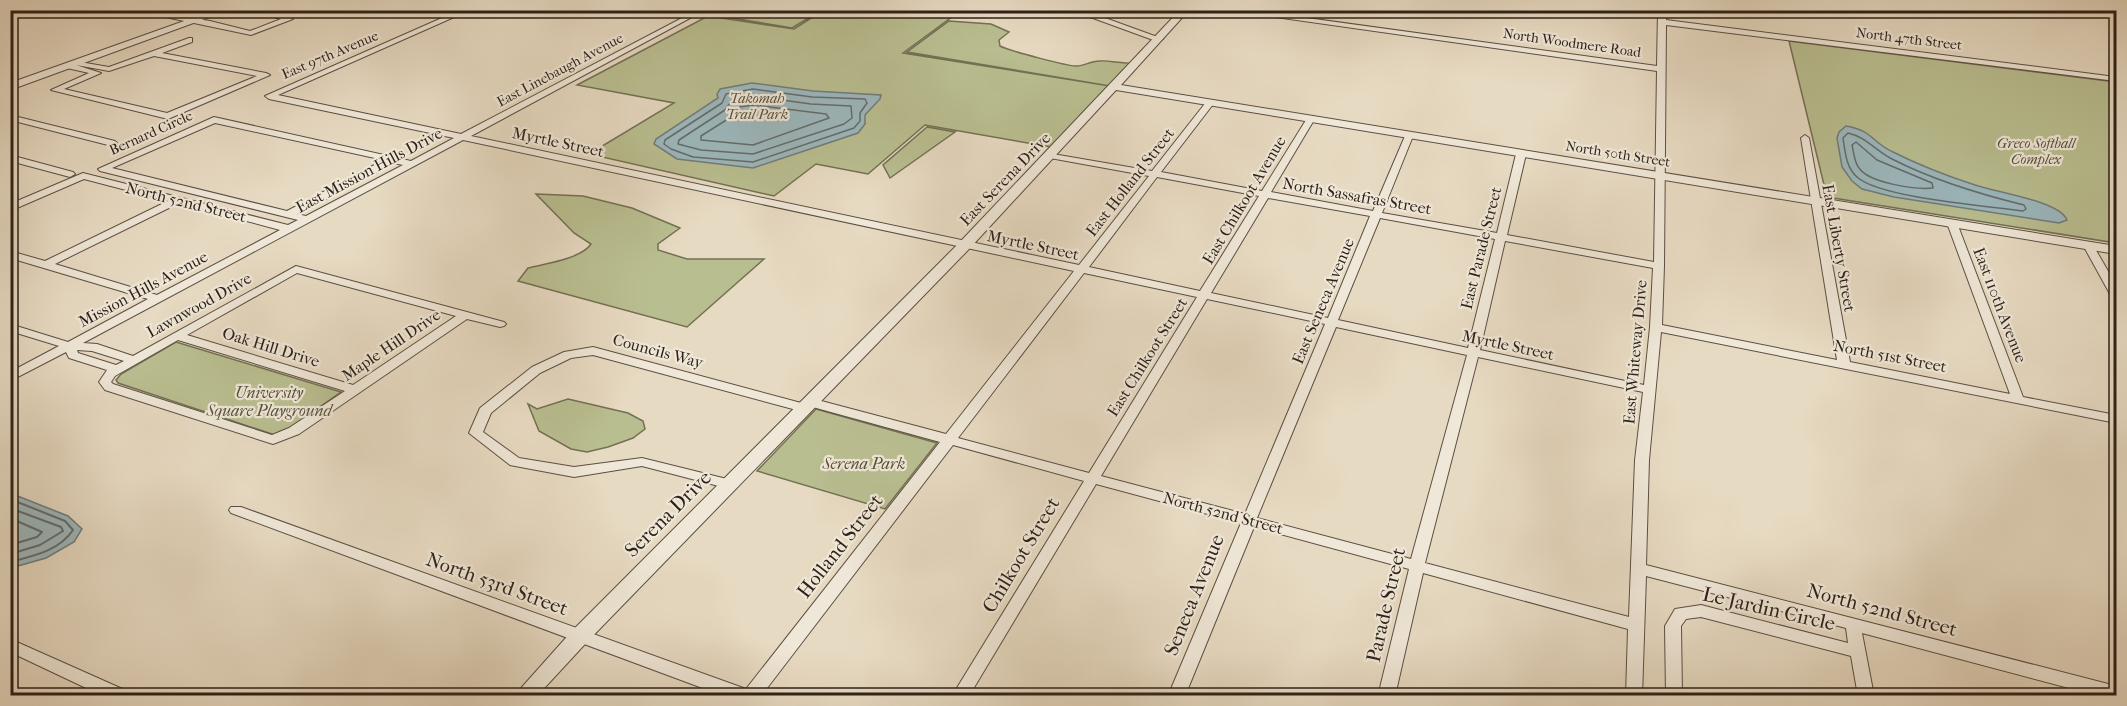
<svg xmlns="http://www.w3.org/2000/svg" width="2127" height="706" font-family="'IM FELL French Canon',serif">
<rect width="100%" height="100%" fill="#e7dac2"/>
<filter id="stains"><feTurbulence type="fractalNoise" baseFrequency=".00333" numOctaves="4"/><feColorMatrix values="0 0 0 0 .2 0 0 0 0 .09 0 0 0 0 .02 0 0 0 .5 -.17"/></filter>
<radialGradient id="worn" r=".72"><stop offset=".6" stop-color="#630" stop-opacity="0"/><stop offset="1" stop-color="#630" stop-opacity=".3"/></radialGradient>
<path fill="#b9be90" stroke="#737054" stroke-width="1.5" d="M715,10H820V11L792,28L708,14Z
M824,10L960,11L903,53L1110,86L907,52L949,21L991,24L1009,32L999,40L1000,46C1007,50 1070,67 1077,66C1084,66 1091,61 1099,61C1110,60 1121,64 1132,63L1051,147L925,125L868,174L816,164L774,196L589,154L674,103L577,85L708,16L794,29Z
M1789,41L2116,82V243L1827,197Z
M927,127L955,132L890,178L883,165Z
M536,194L583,196L632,208L680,228L658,244V250L687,259H764L687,327L518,281L528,268C544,264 581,259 591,244L574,233Z
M176,342L341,392L278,436L118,383L116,380L121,374Z
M568,399L628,413L643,421L645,429L633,438L608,447L587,452L571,449L539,431L528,404L537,409Z
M816,409L937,443L885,509L757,471Z"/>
<path fill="#9cb8be" stroke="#707c7c" stroke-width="1.5" d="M752,83L813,91L881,95L880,99L865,115V124L858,133L753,168L677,159L654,144L656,139L718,98L717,94L720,89Z
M1846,126C1874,131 1871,142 1893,152C1919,165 1947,176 1975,185C1995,192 2060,201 2067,220L2059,223L1894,197L1862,189L1852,181L1842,167L1837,138L1839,132Z
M10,493L68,516L82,529L74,542L46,558L11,568Z"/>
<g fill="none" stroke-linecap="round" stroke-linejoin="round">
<path stroke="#646c6c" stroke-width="1.5" d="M753,89L812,97L865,99L867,103L860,113V121L854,128L753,162L693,157L671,149L664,144L665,140L722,103L726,94Z
M753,96L811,104L851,106L852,118L844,124L753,154L701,150L678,144L679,140L725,110L733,99Z
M753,105L826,114L829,118L753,145L701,140V136L731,117L739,107Z
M1848,133C1866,137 1876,151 1892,159C1933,180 1979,194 2024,205L2026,209L2023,211C1988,206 1880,198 1857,177C1846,168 1845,151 1843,138Z
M1856,142L1877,160L1932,183L1933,188C1916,190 1869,183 1859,168C1854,162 1854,153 1852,145Z"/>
<path stroke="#646c6c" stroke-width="2" d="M10,499L65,521L73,530C59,551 33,556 10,562
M10,508L61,527L63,531L40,545L10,554
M10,518L42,532L37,537L10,545"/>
<g stroke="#5c4f43" stroke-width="2">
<path id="minor" d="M69,10H82L79,12Z
M132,10C143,10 159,15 168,12L171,15L210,21L250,31L281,19L248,10H262L293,19L251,35Z
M460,10H470L278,95L461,134L682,18L645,10H664L688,14L696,10H705L471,136L1079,265L1149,176L1050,158L1045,155L1047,153L1152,171L1207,101L1210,100L1214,103L1161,172L1262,191L1306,120L1310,117L1314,120L1271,192L1373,211L1405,136L1409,133L1413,136L1382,213L1497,233L1516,154L1521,151L1526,154L1507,235L1654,262L1657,71L1226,10H1249L1657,66L1658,10H1666V20L2116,77V81L1666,25L1664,266L1662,325L1837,360L1801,138L1805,135L1809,138L1850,362L2010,394L1947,223L1952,220L1957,223L2023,397L2116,415V423L1661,332L1649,460L1646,565L2116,686V696H2099L1862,633L1874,696H1858L1851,656L1701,617L1686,619L1681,626L1682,696H1666L1665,626L1675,609L1701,605L1848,643L1846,628L1646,576L1642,696H1626L1628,629L1423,573L1395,696H1378L1409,569L1254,527L1185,696H1168L1241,523L1096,484L969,696H952L1084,481L953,445L761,696H724L231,513L229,510L231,507H241L746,689L940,442L809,406L810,408L809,411L804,412L593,355L571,358L540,373L491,413L483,432L519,458L574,467L642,458L735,481L737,484L735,487L730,489L642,466L574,477L515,466L510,465L469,433L480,408L532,367L564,352L593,347L805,404L804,402L806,399L810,398L946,434L1074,271L463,140L83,343L97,344L133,356L296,266L504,322L506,324L504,326L500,327L467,319L299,434L273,444L105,390L99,382L107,370L69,358L66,352L10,381V372L59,346L10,331V324L68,342L148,299L10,258V251L45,261L168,201L84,179L10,211V204L83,173L288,225L298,220L100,171L98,169L214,117L411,161L454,138L269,99L265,96ZM215,123L384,160L287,211L112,168ZM394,163L403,165L306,216L297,214ZM1157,177L1259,196L1200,291L1089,267ZM1268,198L1370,216L1328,318L1211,293ZM179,203L280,230L157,295L55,264ZM1380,218L1495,239L1468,348L1338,320ZM1505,241L1653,268L1650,327L1644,385L1480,350ZM297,273L456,316L353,385L187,335ZM1084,273L1197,297L1089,473L958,438ZM1207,299L1325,324L1245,514L1101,476ZM1336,327L1467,355L1411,559L1257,518ZM178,340L345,391L289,428L272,435L113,384L111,382L115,376ZM77,350L92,351L124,361L116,365L78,353ZM1478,357L1643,392L1635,460L1629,617L1425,563Z
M1071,10H1083L1163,39L1156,41Z
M189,38H192V42L162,53L266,73L270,75L168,119L51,90L89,73L67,68V64L74,65V61L109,67ZM154,56L257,76L167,113L64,89L101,73L76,65L109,71Z
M10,115L115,141L117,143L112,146L10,120Z
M10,155L73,172L75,174L70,177L10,161Z
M2088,242L2093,245L2116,285V297L2110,294L2083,245Z
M10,639L127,691L129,696H103L10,652Z"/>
</g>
<g stroke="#5c4f43" stroke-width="2">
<path id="tertiary" d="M215,10H229L10,90V83Z
M1180,10H1189L1121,85L2116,246V254L1116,90L970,248L586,643L537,696H514L572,631L960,242Z"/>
</g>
<use href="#minor" fill="#efe7d7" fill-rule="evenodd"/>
<use href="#tertiary" fill="#efe7d7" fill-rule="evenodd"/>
</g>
<g text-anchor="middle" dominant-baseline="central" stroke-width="4.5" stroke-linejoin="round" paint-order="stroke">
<g font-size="14" fill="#2d2119" stroke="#efe7d7">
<text transform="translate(1909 39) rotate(7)">North 47th Street</text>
<text transform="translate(1572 43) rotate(8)">North Woodmere Road</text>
<text transform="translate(330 55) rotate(-23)">East 97th Avenue</text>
<text transform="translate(560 70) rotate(-28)">East Linebaugh Avenue</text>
<text transform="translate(151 133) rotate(-24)">Bernard Circle</text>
<text transform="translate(1618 154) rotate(9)">North 50th Street</text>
</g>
<g font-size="14" font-style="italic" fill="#57503d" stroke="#efe7d7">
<text x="757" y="98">Takomah<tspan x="757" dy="16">Trail Park</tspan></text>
<text x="2036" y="143">Greco Softball<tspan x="2036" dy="16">Complex</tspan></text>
</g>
<g font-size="16" fill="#2d2119" stroke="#efe7d7">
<text transform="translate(558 142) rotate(12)">Myrtle Street</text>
<text transform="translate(369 170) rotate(-28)">East Mission Hills Drive</text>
<text transform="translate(1005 179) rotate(-46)">East Serena Drive</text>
<text transform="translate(1130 182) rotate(-52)">East Holland Street</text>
<text transform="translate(1357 196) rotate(10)">North Sassafras Street</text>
<text transform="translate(1244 200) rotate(-59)">East Chilkoot Avenue</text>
<text transform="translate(186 202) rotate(14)">North 52nd Street</text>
<text transform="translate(1033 245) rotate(12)">Myrtle Street</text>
<text transform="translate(1481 248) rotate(-76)">East Parade Street</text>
<text transform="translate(1839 248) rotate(80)">East Liberty Street</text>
<text transform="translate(143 289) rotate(-28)">Mission Hills Avenue</text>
<text transform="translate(1323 301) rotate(-67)">East Seneca Avenue</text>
<text transform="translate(199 305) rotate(-29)">Lawnwood Drive</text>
<text transform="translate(2000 305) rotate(69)">East 110th Avenue</text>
<text transform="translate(391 345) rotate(-34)">Maple Hill Drive</text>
<text transform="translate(1508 345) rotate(12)">Myrtle Street</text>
<text transform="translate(271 347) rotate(17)">Oak Hill Drive</text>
<text transform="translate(658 351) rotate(15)">Councils Way</text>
<text transform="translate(1635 352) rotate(-85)">East Whiteway Drive</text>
<text transform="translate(1890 356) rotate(11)">North 51st Street</text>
<text transform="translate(1147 357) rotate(-58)">East Chilkoot Street</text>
<text transform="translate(1223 513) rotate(15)">North 52nd Street</text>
</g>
<g font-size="16" font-style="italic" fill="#57503d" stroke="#efe7d7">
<text x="269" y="392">University<tspan x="269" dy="18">Square Playground</tspan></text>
<text x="864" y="463">Serena Park</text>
</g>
<g font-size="20" fill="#2d2119" stroke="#efe7d7">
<text transform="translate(668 514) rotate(-45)">Serena Drive</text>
<text transform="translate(840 546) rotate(-52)">Holland Street</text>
<text transform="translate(1021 555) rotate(-59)">Chilkoot Street</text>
<text transform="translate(497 584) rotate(20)">North 53rd Street</text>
<text transform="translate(1194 595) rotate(-68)">Seneca Avenue</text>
<text transform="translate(1386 605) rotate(-77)">Parade Street</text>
<text transform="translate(1769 609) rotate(13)">Le Jardin Circle</text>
<text transform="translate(1882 610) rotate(15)">North 52nd Street</text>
</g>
</g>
<rect width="2127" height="706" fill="none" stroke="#e7dac2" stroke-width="36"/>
<rect x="12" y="12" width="2103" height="682" fill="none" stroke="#2d2119" stroke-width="3"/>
<rect x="18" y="18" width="2091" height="670" fill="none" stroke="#2d2119" stroke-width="1.5"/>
<rect width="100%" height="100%" filter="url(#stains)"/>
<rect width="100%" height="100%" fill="url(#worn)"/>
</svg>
